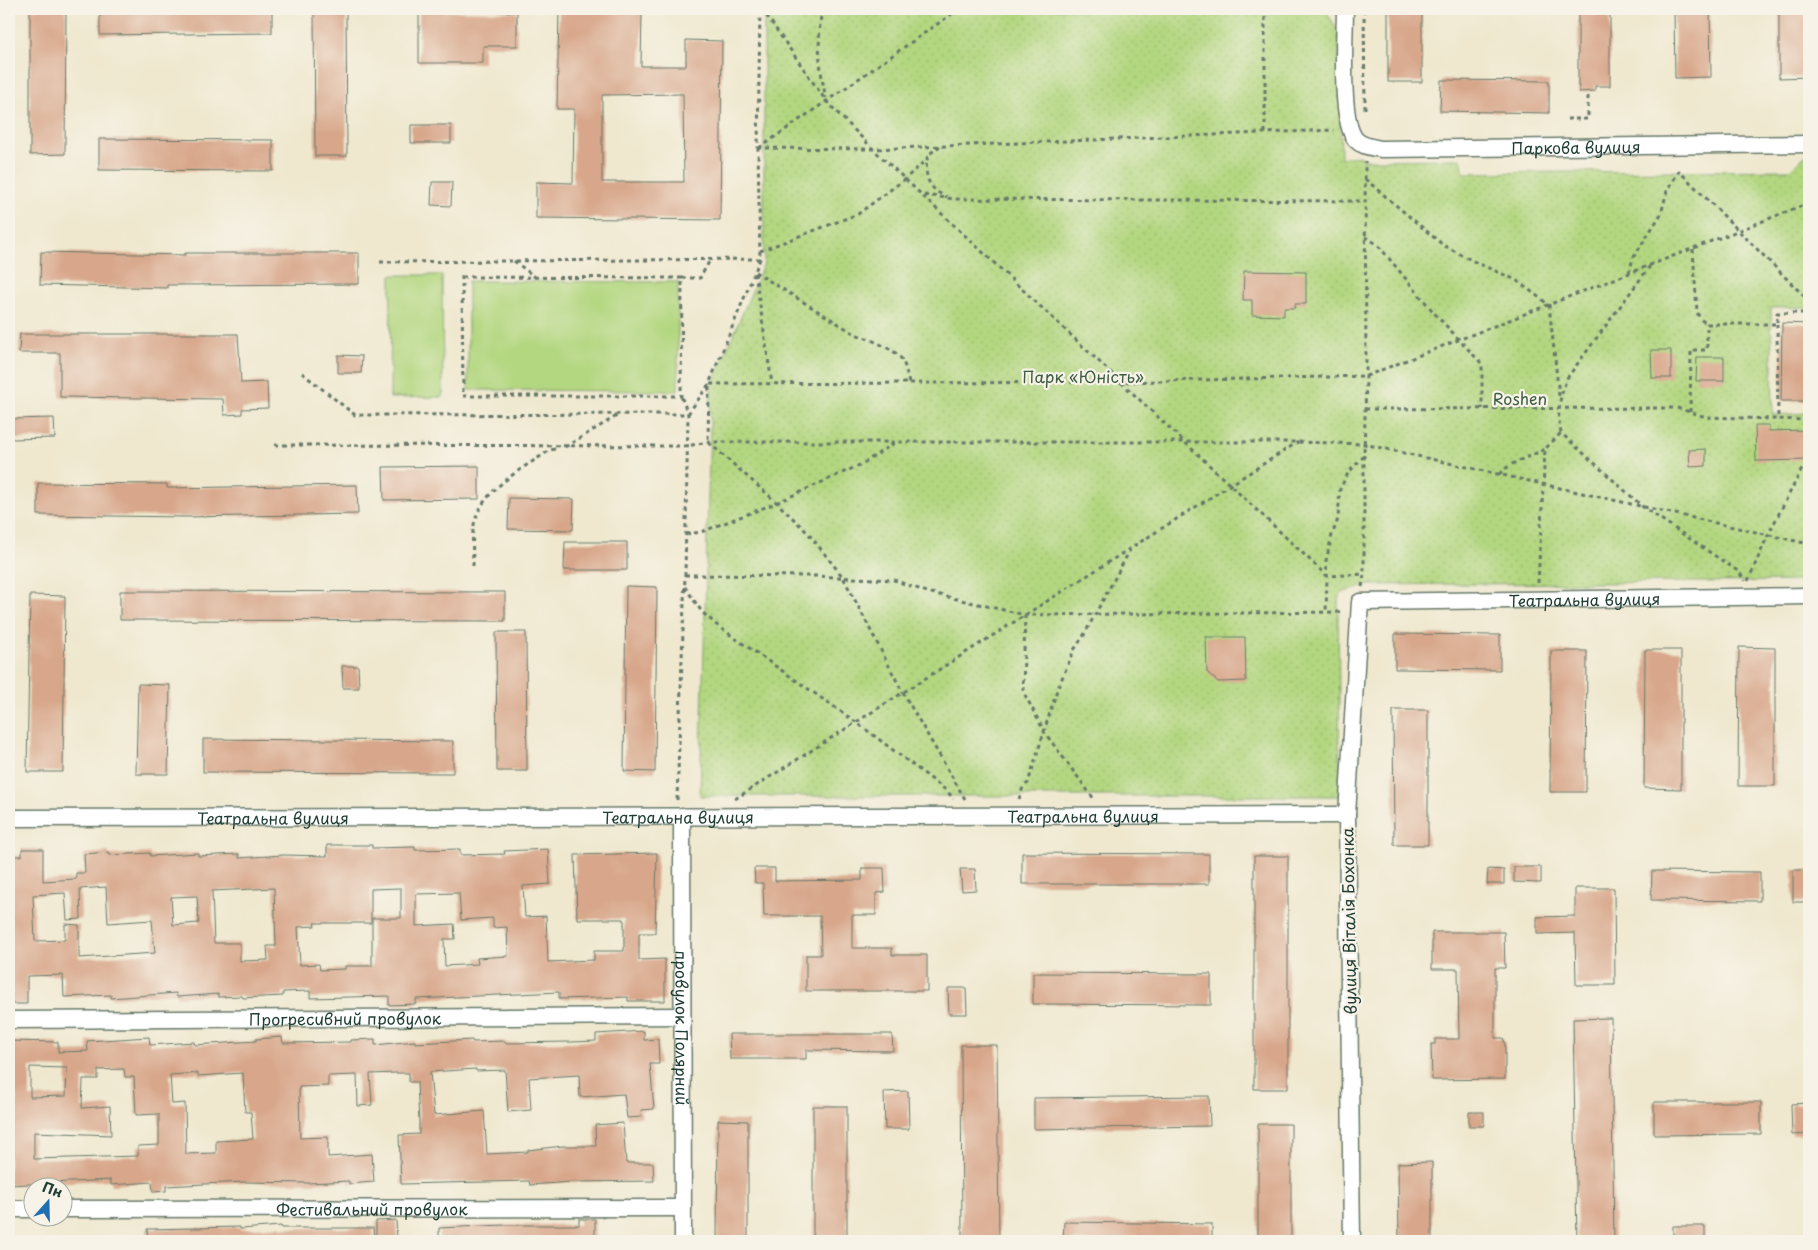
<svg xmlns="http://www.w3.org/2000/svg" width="1818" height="1250" font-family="'Playpen Sans',sans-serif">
<defs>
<pattern id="park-dots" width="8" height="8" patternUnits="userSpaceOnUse" patternTransform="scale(1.25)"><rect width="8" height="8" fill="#b3d780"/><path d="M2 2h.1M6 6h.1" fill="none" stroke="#9ab96f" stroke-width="1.8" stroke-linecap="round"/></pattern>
</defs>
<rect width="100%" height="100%" fill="#f7f3e8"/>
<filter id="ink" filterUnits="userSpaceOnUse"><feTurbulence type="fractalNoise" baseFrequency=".02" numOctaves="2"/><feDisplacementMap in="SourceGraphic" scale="10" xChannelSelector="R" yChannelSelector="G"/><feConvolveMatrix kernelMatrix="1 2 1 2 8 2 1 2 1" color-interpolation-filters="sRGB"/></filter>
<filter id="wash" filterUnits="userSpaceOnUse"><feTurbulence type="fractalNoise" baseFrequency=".0096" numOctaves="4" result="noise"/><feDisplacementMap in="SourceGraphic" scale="20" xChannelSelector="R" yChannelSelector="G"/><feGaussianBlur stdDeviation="1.12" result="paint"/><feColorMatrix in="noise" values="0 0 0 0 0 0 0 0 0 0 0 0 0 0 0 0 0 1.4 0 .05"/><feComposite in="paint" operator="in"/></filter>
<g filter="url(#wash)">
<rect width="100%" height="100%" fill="#efe8cf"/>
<path fill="url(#park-dots)" stroke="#698a5a" d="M764,9H1325L1339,33L1341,158L1360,156L1363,160L1461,159L1464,173L1790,170L1801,159L1809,154V307L1771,308L1773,415L1809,413V581L1369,585L1341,593L1338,604L1340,796H700L711,387L764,263Z"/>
<path fill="#b3d780" stroke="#698a5a" d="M391,275H442L443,397L390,398Z
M468,281L678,282V391L468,390Z"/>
<g id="blocks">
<path fill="#d8a78b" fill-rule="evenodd" d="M30,9H66L65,154L30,155Z
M100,9H272V33L100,35Z
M314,9H346L347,156H315Z
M1388,9H1422V82H1388Z
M1578,9H1610V86H1595V91L1579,92V86H1578Z
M1674,9H1710L1711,77L1675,78Z
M1779,9H1809V77L1779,78Z
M559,10L642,11L641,66H686V40L722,41L720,220L536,218V182L573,183L574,109H557ZM683,94L684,182H602V95Z
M419,11L517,12V46H483V63H419Z
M1441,80L1549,81V113L1440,111Z
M411,125H451V143H411Z
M99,139L273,140V171L99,170Z
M432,182H452L451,206L431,205Z
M41,252L185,255V253H359V284L167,285V288L40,285Z
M1244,271L1306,272V304H1295V308H1284V316L1252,315V300H1243Z
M1782,323L1809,324V401H1781Z
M20,334H238L241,383L267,382L268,408L242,409V414L224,415L223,399L60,397V353H19Z
M1651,350H1671V378H1652Z
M338,355L362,356L361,373H338Z
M1697,357H1724V381H1696Z
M54,418L55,438L9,439V419Z
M1755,425H1769V431L1809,430V460L1756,461Z
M1706,449V466L1690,467L1689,450Z
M479,466V499L384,500L383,467Z
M38,483L167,484V488L357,485L358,514L187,517L38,515Z
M509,498L574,499L573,530L508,529Z
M565,542H627V570H564Z
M626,586L657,587L655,772L624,771Z
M120,591L505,592V621L120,620Z
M30,595L65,596L63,772H27Z
M496,632H526L527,771H497Z
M1395,634L1500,635V670L1395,669Z
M1206,637H1245L1246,681L1218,682L1207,672Z
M1739,647L1775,648V786H1738Z
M1645,650H1681V789L1644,788Z
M1551,651H1587L1586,792H1550Z
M342,666H358L359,688H343Z
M138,684L170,685L168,774H136Z
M1393,710H1428V845H1394Z
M203,739L453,741V773L203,772Z
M327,845H372V848L415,847V850L460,849V855L505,854L504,851L548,849L550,884L523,886L525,917L546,916L548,962L594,960V951H624V919H577L575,855L657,853L655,933H639V960L665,959V1001H628V997L559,999V992L416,999V1004L389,1005V996L310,998V991L283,992V996L243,998L242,996L218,997V994L177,997L176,993L111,998V995L64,997L63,975L27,976V1004H9V856H22V849H43V881L76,879V873H85L84,854L109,852V855L150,853V856L198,853V856L239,854V858L283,855L327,856ZM106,887L108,923L152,920L155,953L79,958V925L65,924V940L35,941L33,895L65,893L67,920L81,919L80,889ZM274,888L276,946H267L268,960L240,961V943H214L212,891ZM401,888V918H372V966H345V969L320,970L319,964L300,965L298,927L315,926L314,923H371V889ZM459,893L461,920L493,918V928L507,927L508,956L477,958L478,964L445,966L444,939H455L454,924L416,926V894ZM197,896L199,923L173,925L171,897Z
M1022,853L1209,854V884H1022Z
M1254,856H1288V1089H1254Z
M1514,867H1541V883L1514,882Z
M754,868H775V881L862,880V868H884L885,892L876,893V915H852V948H892V955H927V991H806V955H821L820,916H764L763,883H755Z
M960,869H975L976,890L962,891Z
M1488,869L1504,870V884H1487Z
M1793,870H1809V902H1793Z
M1652,871L1760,872V901L1651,900Z
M1575,888H1614L1615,985H1576L1575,933L1537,934V917L1575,916Z
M1432,932H1504L1505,968H1495V1038H1503L1505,1043V1079L1432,1080L1431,1044H1435V1039H1459L1458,969H1432Z
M1033,973L1211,974V1005L1033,1004Z
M948,988H966L967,1014H949Z
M1611,1018L1614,1241H1577L1573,1019Z
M644,1031V1040L658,1039L659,1064H650L654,1109L641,1110L642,1117L627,1118L624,1094L580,1097L579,1075L529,1078L531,1110L508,1112L505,1070L476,1071V1069L430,1072L434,1115L484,1111L487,1154L528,1152V1150L563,1146H596L595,1125L623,1123L626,1163H653L654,1181L571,1182L530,1185L529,1181L401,1184L399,1135L419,1134V1122L417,1082H409V1073H396L370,1074L372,1105L358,1106L357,1075L328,1076V1086L299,1087L300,1138L328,1137V1157L372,1154L374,1182L349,1184V1181L308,1183L243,1182L166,1186V1191L153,1192L152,1182L111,1185V1180L9,1185V1041L58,1042V1052L88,1051L87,1041L149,1037L150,1045L194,1042L195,1045L256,1041V1039L282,1037L283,1043L351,1042V1040L375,1039V1045L415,1041V1043L472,1040L473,1042L505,1041V1043L571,1042L596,1041V1034ZM30,1067L67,1068L66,1096L30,1097ZM124,1069L125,1077H134L136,1115L159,1114V1145L138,1146V1156L34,1159V1132L111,1135L110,1106L82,1108L83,1079H98V1070ZM198,1073V1076L243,1073L245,1112H251L253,1139L216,1141V1153L186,1154L185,1103L172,1104L170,1075Z
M729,1034H892L893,1051L806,1050V1059H730Z
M961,1045H997L999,1241H962Z
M908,1091L909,1129H885L884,1092Z
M1209,1096L1210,1126L1034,1129V1098Z
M1654,1102H1761V1134L1654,1135Z
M1809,1103V1134L1792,1135L1791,1104Z
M813,1106H847V1241H813Z
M1469,1112H1484V1126H1469Z
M718,1120L748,1121V1241H717Z
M1258,1124H1291V1241H1258Z
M1432,1162V1241H1399L1398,1163Z
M579,1219H595V1241H439V1228L504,1225H579Z
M396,1220L397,1239L376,1240V1221Z
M1064,1222L1212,1224V1241H1063Z
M281,1226L282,1228H373L374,1241H148L147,1229L240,1227V1229Z
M1673,1226H1705V1241H1673Z"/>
</g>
</g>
<g filter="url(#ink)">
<use href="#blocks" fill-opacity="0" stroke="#68796a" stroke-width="1"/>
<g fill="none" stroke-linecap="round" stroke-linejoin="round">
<g stroke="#68796a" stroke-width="19">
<g id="minor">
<path id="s1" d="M1345,9C1345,36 1339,122 1356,140C1363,147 1372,147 1381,149L1809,144"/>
<path id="s2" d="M682,816L683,1241"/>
<path id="s3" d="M9,818L1347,815"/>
<path id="s4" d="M9,1020L682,1016"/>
<path d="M9,1209H32"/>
<path id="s5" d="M62,1209L683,1208"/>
<path id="s6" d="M1352,1241L1347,815L1360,602L1809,596"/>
</g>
</g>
<path stroke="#68796a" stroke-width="3" stroke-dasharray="4 4" stroke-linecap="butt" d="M762,9L826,101L873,149L1327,576L1326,613
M822,9C817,39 819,68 826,98
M1364,9L1365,109
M1567,119H1588V96
M1265,133V9
M940,146L928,155C924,173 926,189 947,197
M758,148L873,149L1334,130
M759,148L959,9
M1365,179L1443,245L1477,263L1516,280L1549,305L1559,396
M924,195L954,199L1365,201
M1365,237L1377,244L1436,315L1482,364V409
M1693,249L1697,312L1700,319L1707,324
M760,251L858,214L905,179L928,158
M514,261L535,277
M380,262L760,259
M1650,266L1567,378C1560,396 1556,413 1561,433L1643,507L1739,572L1745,581
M755,272L855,334C867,338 896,349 902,360C906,367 907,376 909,383
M755,273L772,384
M1629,273L1633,258L1661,214L1667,191L1679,171L1809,301
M462,277L682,278L681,396H463Z
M682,278H700L710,260
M1777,324L1778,419
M302,373L355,415L688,414
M1365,409L1677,408L1706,417L1809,420
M1690,412L1691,350H1707V324H1777V313H1809
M688,414L709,384L760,259L758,148L760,9
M275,445L687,446L708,442H1298L1364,444L1809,544
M565,447L620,414
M1364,456L1348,473L1340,489L1338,519L1332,535L1326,561L1327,576L1364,574
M1499,474L1510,465L1545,449
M686,534L701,532L776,503L862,464L896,442
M473,566C473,554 472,542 473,531C477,491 521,470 550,450L559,448
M685,575L815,576L894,580L927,592L1025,615L1344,612
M1748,581L1768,535L1803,467
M1538,583L1545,449L1561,433
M685,587L702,612L719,627L856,722L947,791L954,799
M1362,587L1364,574V456L1366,376L1365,161
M1025,615L1023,691L1045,733L1094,799
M735,799L1298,442
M965,799L903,693L843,577L808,533L774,500L708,442L709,384L1121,382L1366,376L1809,203
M1019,799L1023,787L1028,783L1057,690L1074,650L1084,635L1130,550
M677,800L685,575L688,414L681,396"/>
<use href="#minor" stroke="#fff" stroke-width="16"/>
</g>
</g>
<g text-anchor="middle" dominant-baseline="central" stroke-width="4.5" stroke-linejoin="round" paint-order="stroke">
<g font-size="16" fill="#1f3d34" stroke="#f7f3e8">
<text stroke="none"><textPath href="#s1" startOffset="355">Паркова вулиця</textPath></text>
<text stroke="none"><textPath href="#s6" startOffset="864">Театральна вулиця</textPath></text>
<text stroke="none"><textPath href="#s3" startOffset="1074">Театральна вулиця</textPath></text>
<text stroke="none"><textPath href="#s3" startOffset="669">Театральна вулиця</textPath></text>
<text stroke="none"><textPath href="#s3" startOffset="264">Театральна вулиця</textPath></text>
<text transform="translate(1348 921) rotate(-91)">вулиця Віталія Бохонка</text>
<text stroke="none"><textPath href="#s4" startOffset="336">Прогресивний провулок</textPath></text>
<text stroke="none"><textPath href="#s2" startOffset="212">провулок Полярний</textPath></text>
<text stroke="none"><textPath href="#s5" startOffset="310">Фестивальний провулок</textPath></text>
</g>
<g font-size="16" fill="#3d5c43" stroke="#f7f3e8">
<text x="1083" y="376">Парк «Юність»</text>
<text x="1520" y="398">Roshen</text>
</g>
</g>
<rect width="1818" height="1250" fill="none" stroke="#f7f3e8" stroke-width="30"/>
<g transform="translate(48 1202) rotate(20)"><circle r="24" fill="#f7f3e8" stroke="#a1aaa0"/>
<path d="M0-4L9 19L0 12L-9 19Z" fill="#1f6fb2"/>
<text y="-8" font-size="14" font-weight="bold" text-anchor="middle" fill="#1f3d34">Пн</text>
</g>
</svg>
